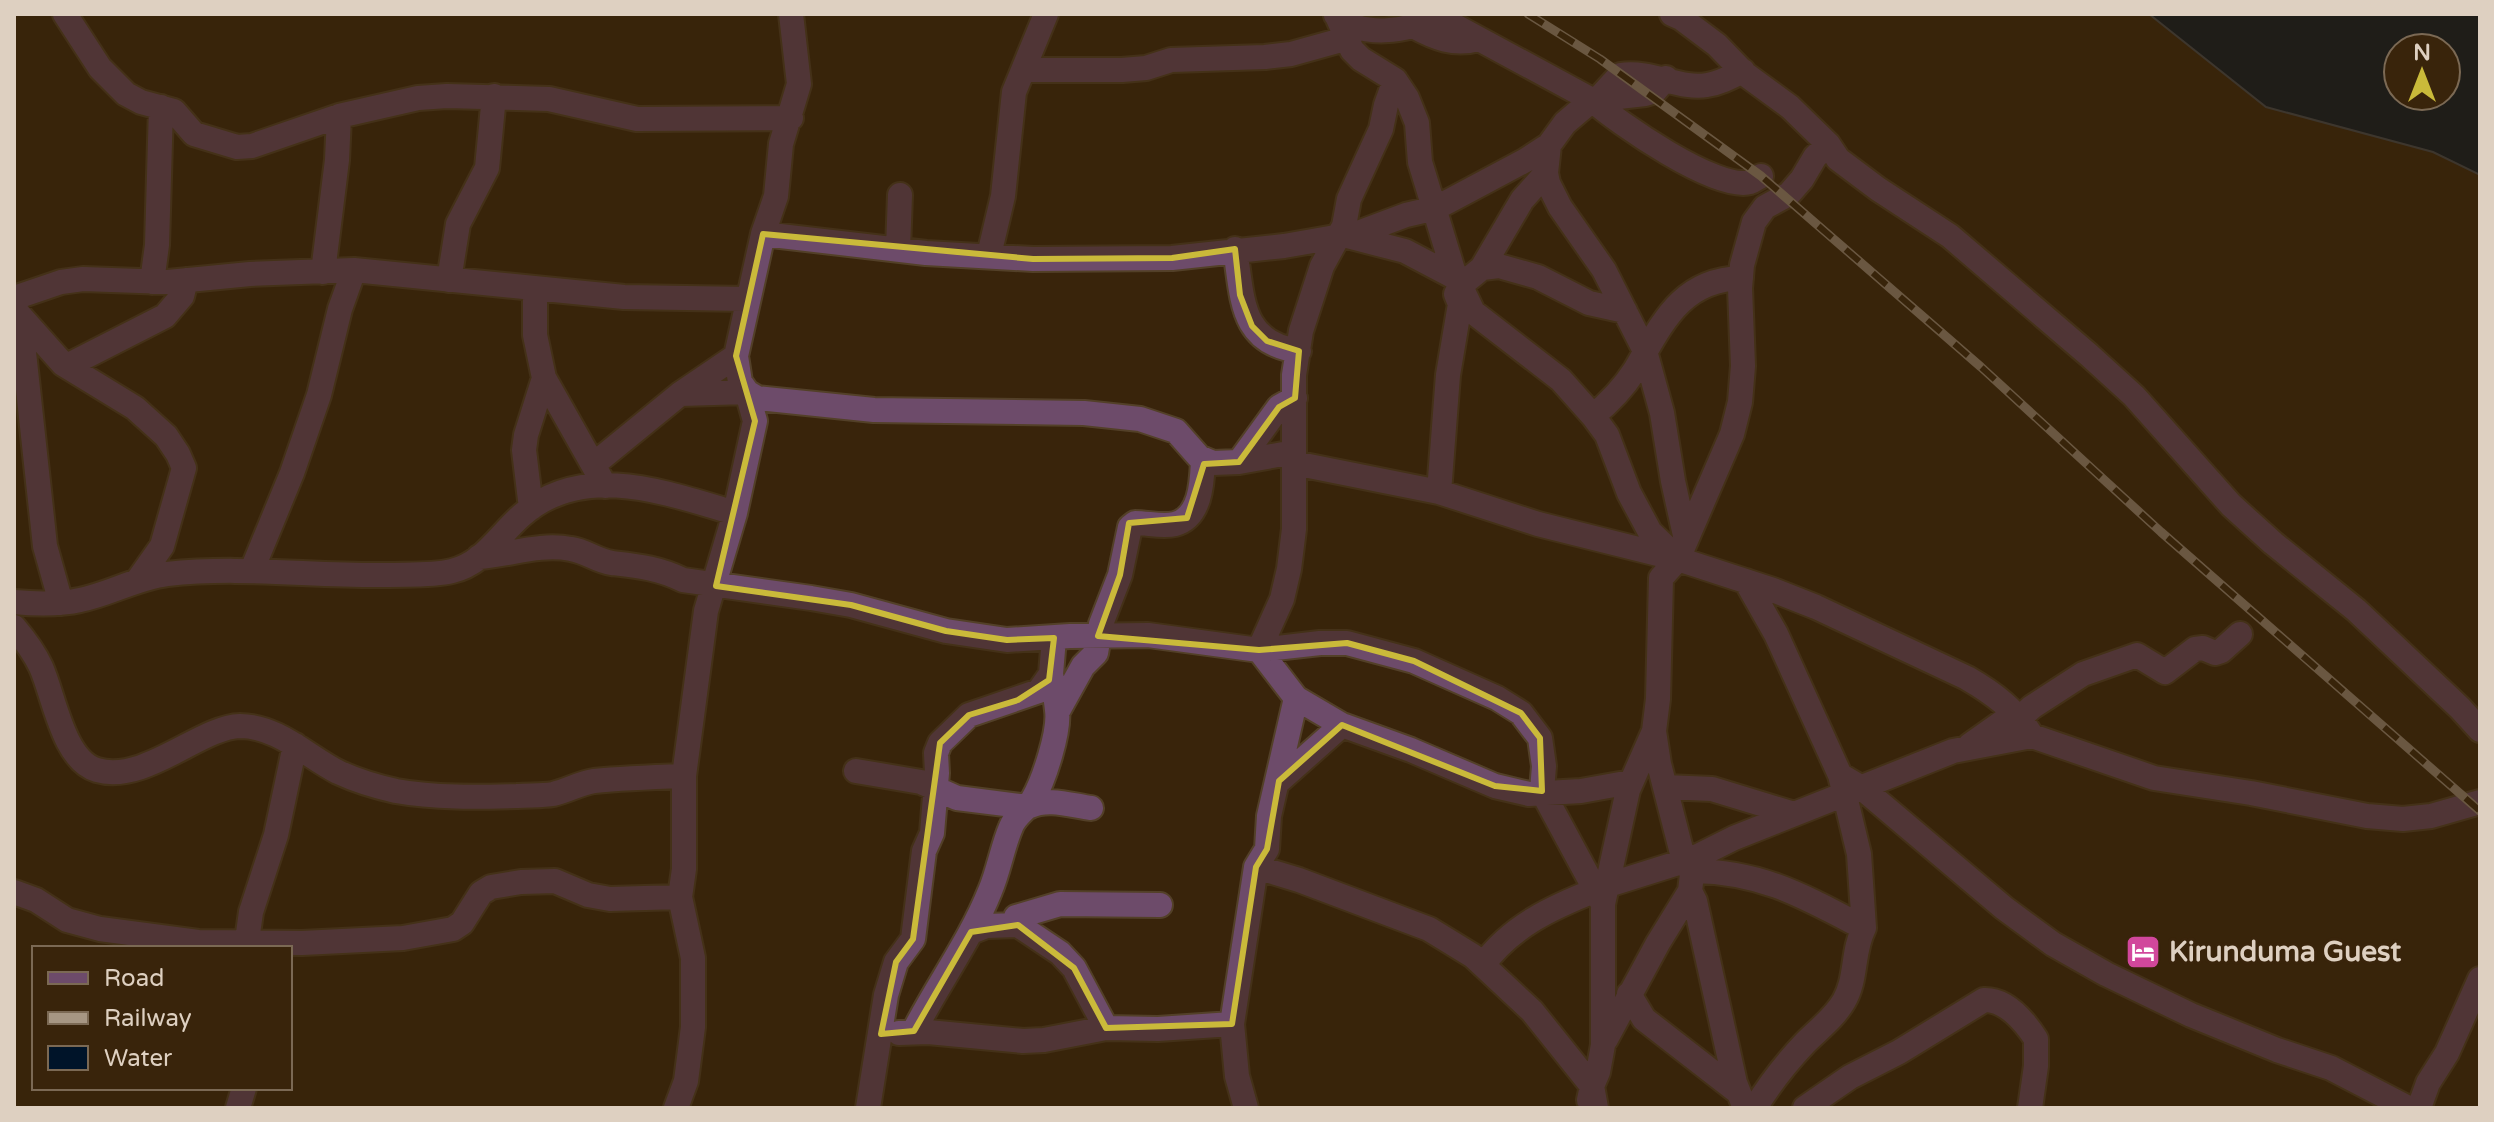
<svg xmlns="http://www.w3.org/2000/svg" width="2494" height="1122" font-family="'Varela Round',sans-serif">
<rect width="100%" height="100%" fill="#39240b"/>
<path fill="#001429" stroke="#434c57" stroke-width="2" fill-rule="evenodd" d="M2149,14H2480V175L2433,152L2266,107ZM2398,48H2446V96H2398Z"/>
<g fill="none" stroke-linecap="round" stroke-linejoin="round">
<g stroke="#534028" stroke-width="28">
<path id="minor" d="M65,14L100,68L126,94L141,102L174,111L194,134L237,147L252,146L339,116L418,98L447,96L549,99L637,119L791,118
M1336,14L1352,50L1361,59L1395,80L1407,98L1417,123L1420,162L1453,270L1473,312L1561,380L1593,416L1607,435L1629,493L1650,532L1678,559L1661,578L1658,699L1654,731L1628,790L1603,904V1045L1598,1072L1592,1086L1596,1108
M1433,14L1592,100C1617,122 1717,192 1750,182C1754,181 1757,178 1761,176
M1672,14L1681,18L1717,45L1745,74L1790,107L1828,144L1838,159L1878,189L1950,236L2089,355L2134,396L2231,505L2273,543L2356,610L2460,708L2480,730
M1336,15C1360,38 1409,33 1435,15
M1413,26C1435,38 1454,46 1479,39
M1024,70H1122L1146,68L1171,60L1265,57L1291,54L1345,39
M1395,80L1386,105L1381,129L1349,199L1344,226L1322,266L1301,331L1294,375V529L1289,569L1282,599L1259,650L1320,643H1347L1414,661L1497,698L1521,713L1540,738L1544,766L1542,791L1603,904
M1597,100L1620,75C1652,70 1680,90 1707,85C1720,83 1731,77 1743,71
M1549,145L1546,173L1548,183L1560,207L1604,270L1645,351L1662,413L1673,481L1686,540
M763,234L926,253L1033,259L1172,258L1284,246L1358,233L1406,215L1436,208L1526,160L1549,145L1565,123L1592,100L1645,94L1655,91L1666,78
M1347,236L1405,251L1460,280
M898,249L900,195
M1235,249C1243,297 1239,343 1299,351
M989,255L1003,196L1014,92L1046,14
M1482,268L1522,200L1546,173
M323,272L337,160L339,116
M449,280L458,224L487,168L494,96
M152,282L157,245L161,107
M535,290V335L544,378L605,486
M14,298L61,282L83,279L168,282L250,274L354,270L624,297L748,299
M14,309L63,364L135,408L166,436L178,454L184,468L162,546L138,580
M15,318L22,334L45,546L61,603
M67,366L165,316L182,296L186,280
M680,394L747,392L757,398L874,410L1084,413L1140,419L1176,431L1199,457L1213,463L1239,462L1294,452
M1593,416C1609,403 1624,387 1635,370C1662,324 1680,280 1741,278
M1239,462L1279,407L1295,398
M1294,463L1439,492L1538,524L1678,559L1773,590L1816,607L1967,678C1993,693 2016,710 2032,736
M593,465L680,394L736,356
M1439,492L1448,375L1460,304L1456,294L1460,286L1482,268L1499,266L1538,277L1589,303L1625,311
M531,508L524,450L526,435L544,378
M479,557C509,555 540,543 571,549C586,551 597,561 612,563C638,566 659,568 683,580L811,598L851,605L946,631L1007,640L1070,636L1148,635L1259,650L1296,698L1313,708L1342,725L1411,750L1495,786L1529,794L1581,791L1631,782
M1678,559L1732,434L1740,402L1743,366L1740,288L1742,265L1754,222L1765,207L1789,194L1802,179L1815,157L1828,144
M252,570L292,473L319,395L340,309L354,270
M1746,581L1776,634L1840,775L1859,854L1864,928C1852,951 1857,979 1844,1001C1834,1018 1819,1029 1805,1043C1787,1062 1769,1085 1755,1108
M14,602C36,604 58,605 80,600C110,594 136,578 167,574C240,566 312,576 385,575C407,574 431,576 452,571C483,564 499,535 522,515C583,461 667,493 735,513
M14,627C25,640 34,652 41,667C54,696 63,760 97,770C145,784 200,727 240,726C277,726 307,756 338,772C355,780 378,787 396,791C435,798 477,797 517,796C529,795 542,796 553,794C567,791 580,783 594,781C624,778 654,777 684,776
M1058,711L1083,666L1096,653L1101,624L1120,575L1130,527L1135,523C1148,523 1163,527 1175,524C1201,517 1202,482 1203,461
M1654,731L1659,764L1684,861
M1970,745L2004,721L2021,717L2032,707L2083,674L2137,655L2165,672L2195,649L2203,648L2215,653L2221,651L2240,634
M856,771L921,782L957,798L1028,807C1047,797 1070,805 1091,808
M1840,775L1862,788L2004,908L2053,944L2106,974L2191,1015L2277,1050L2331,1068L2408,1108
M1279,781L1342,725
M1665,787L1712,789L1794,814
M1694,858L1690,891L1695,901L1735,1083L1745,1108
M1256,867L1299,880L1429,929L1473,956L1532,1011L1592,1086L1589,1100
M1694,871C1763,872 1805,897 1864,928
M1605,886L1694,858L1734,838L1953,751L2032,736L2154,778L2251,793L2367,816L2403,819L2431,816L2480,802
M14,892L36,900L67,920L100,929L198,942L302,943L403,938L453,929L462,923L481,893L491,887L521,882L555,881L588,895L610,899L680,897
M1018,925L1060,953L1074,968L1106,1028
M971,932L986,926L1018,925L1016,917L1060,904L1160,905
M246,948L251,912L276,835L295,745
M1483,965C1511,926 1553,907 1596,890
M1629,994L1644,1019L1738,1092
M914,1031C938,984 970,941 990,891C999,870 1002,848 1011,827C1016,814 1027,810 1033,799C1044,780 1060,731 1057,710C1056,698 1053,686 1051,674
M899,1033L928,1032L1023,1041L1044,1040L1106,1028L1158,1029L1232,1024
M1606,1039L1658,943L1690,891
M238,1108L244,1088
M676,1108L686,1081L693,1027V958L680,897L684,869V776L706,611L735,513L755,421L747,392L740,382L736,356L763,234L776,196L781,144L799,84L791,14
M868,1108L886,995L896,962L913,939L924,851L932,833L937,773L936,753L940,743L969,715L1039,691L1051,674L1054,638
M1246,1108L1237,1076L1232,1024L1256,867L1267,849L1269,816L1296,698
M1805,1108L1850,1077L1899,1052L1984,1000C2006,999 2025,1022 2036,1039V1066L2030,1108
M2419,1108L2428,1083L2447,1053L2480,979"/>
</g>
<use href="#minor" stroke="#6d4b6a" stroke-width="24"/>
<g stroke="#a69683" stroke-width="9">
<path id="rail" d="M1528,14L1600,59L1761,176L1981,367L2161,532L2480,811"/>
</g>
<use href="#rail" stroke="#39240b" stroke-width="6" stroke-dasharray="18" stroke-linecap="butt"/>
</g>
<path d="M0 0H2494V1122H0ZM763,234L1033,259L1172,258L1235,249L1240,295L1252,326L1267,341L1299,351L1295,398L1279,407L1239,462L1204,464L1187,518L1129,523L1120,575L1098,636L1259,650L1347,643L1414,661L1521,713L1540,738L1542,791L1495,786L1342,725L1279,781L1267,849L1256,867L1232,1024L1106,1028L1074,968L1018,925L971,932L914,1031L881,1034L896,962L913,939L940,743L969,715L1018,700L1049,680L1054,638L1007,640L946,631L851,605L716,586L755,421L736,356Z" fill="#39240b" fill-opacity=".55" fill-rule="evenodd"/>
<path fill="none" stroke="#caba3a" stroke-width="6" stroke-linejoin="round" d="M763,234L1033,259L1172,258L1235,249L1240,295L1252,326L1267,341L1299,351L1295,398L1279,407L1239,462L1204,464L1187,518L1129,523L1120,575L1098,636L1259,650L1347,643L1414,661L1521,713L1540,738L1542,791L1495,786L1342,725L1279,781L1267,849L1256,867L1232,1024L1106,1028L1074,968L1018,925L971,932L914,1031L881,1034L896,962L913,939L940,743L969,715L1018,700L1049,680L1054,638L1007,640L946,631L851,605L716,586L755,421L736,356Z"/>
<defs>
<g id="hotel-square" transform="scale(1.8)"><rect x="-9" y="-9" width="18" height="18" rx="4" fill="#d1479c" stroke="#39240b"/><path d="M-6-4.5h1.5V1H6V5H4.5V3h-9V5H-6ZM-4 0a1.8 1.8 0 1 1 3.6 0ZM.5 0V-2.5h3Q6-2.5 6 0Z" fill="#fff"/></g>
</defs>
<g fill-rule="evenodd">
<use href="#hotel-square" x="2143" y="952"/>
</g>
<g text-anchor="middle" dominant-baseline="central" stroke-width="6" stroke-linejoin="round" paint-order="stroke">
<g font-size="28" font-weight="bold" fill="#ded0c1" stroke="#39240b" text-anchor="start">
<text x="2169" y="952">Kirunduma Guest</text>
</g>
</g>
<rect width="2494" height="1122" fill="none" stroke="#ded0c1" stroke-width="32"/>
<rect x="32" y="946" width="260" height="144" fill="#39240b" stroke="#7b6954" stroke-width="2"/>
<rect x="48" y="972" width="40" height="12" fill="#6d4b6a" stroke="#7b6954" stroke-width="2"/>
<text x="104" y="986" font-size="24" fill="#ded0c1">Road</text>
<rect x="48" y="1012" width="40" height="12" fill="#a69683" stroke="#7b6954" stroke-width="2"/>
<text x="104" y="1026" font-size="24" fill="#ded0c1">Railway</text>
<rect x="48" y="1046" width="40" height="24" fill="#001429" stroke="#7b6954" stroke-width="2"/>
<text x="104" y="1066" font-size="24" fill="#ded0c1">Water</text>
<g transform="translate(2422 72)"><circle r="38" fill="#39240b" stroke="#7b6954" stroke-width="2"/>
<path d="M0-6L14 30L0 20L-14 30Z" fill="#caba3a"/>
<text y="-12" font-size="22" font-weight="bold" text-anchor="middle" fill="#ded0c1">N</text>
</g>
</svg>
